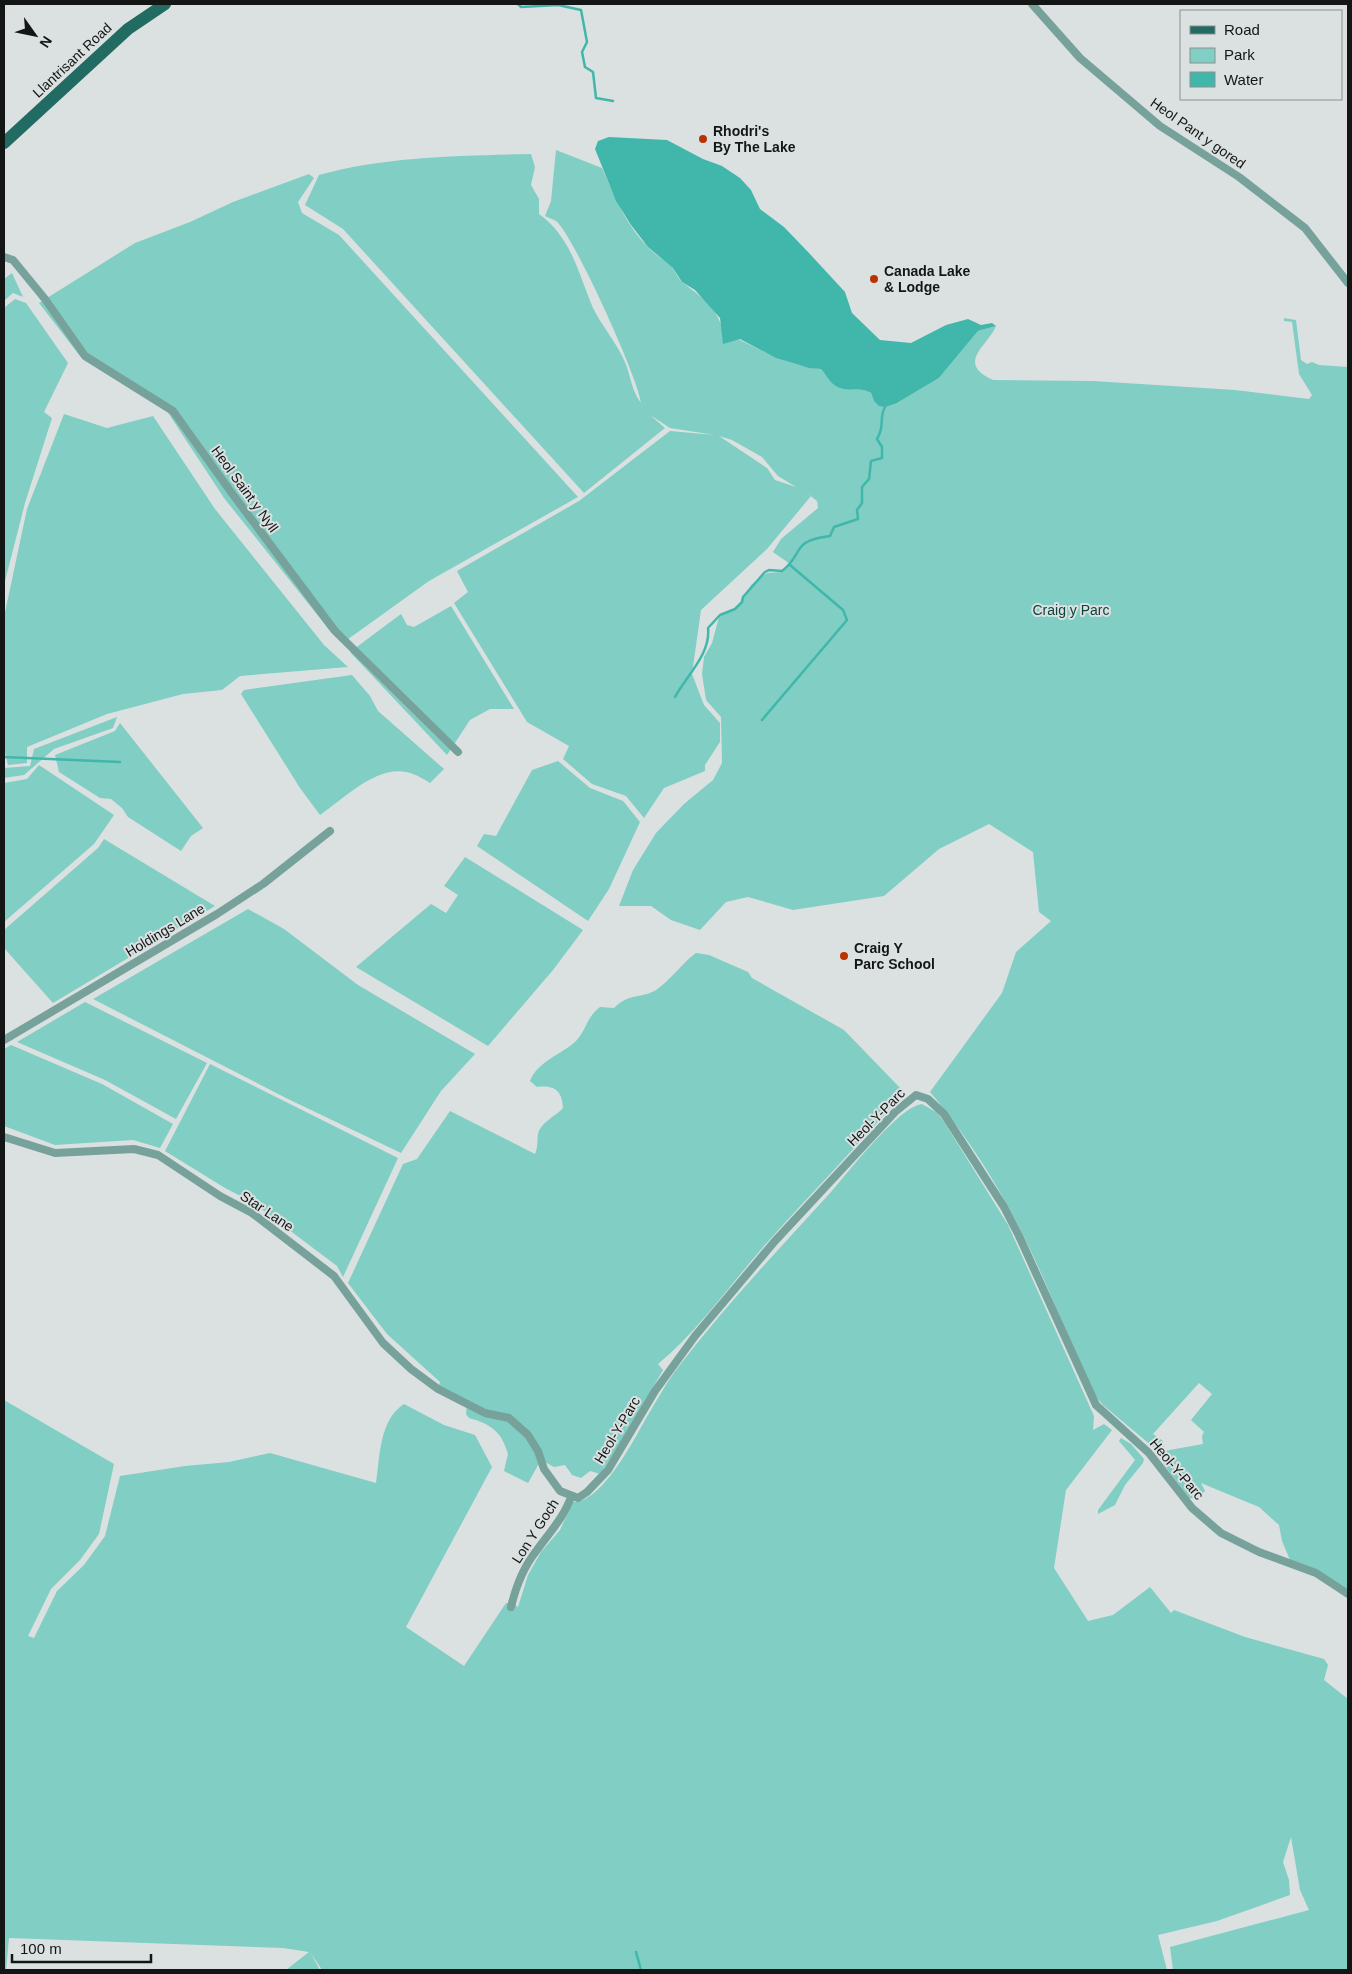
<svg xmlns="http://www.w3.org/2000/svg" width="1352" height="1974" font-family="Helvetica,sans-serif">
<rect width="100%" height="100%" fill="#dbe1e0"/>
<path fill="#80cec4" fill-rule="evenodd" d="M556,150L602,168C614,196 626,225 648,247C655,255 665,260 672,267C676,272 678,279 683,283C702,297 718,308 723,332C755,346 785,366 821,369C827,376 833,387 843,389C853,391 862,387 871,393L874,401L897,403L939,378L978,331L996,326C988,346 955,363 993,380L1093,381L1235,390L1309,399L1312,395L1299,374L1292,322L1284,321V318L1296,320L1301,360L1307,364L1312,362L1319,365L1348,367V1592L1290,1560L1282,1541L1279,1525L1259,1507L1201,1483L1205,1491L1198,1499L1189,1498L1164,1465L1159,1452L1103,1405L1092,1392C1068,1340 1049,1286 1023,1235C999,1186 965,1133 930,1092L1002,993L1016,952L1051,921L1039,912L1033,852L989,824L939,849L884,896L793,910L748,897L726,902L700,930L671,920L651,906H619L633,870L656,833L684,804L713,780L722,763L721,717L706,700L702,674L704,657L712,643L719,617L738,607L751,585L767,573L782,572L790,564L773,552L781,539L818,508L817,501L803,490L811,496L767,549L701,610L692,674L704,705L720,723V742L705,765V771L664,788L644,818L626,796L592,784L563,759L569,746L527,722L454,603L468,592L457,571L579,501L670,431L715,435L670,428L650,415L665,428L584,493L343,229L305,205L319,175C388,156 460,156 531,154L535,167L531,185L539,199V214C572,238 578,273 593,308C602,326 616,342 624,360C631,375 631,390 641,403C639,380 573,234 556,221C553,219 548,218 545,216L551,201ZM719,436L732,440L762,457L778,476L796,487L775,480L767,468ZM1199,1383L1212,1394L1191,1420L1204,1432L1202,1436L1203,1444L1164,1451L1163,1441L1153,1434Z
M309,174L314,178L298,202L302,213L339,235L578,497L429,581L344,642L327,627L224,498L161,402L80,356L39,303L135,243L190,222L233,202Z
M12,273L23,297L13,293L4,301V279Z
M15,299L26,303L68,363L44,412L52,418L25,503L4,585V308Z
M64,414L107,428L153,416L215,509L324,645L348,667L240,676L222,690L183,694L107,714L27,747V763L8,765L4,748V617L27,509Z
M451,606L514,709H490L470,720L447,755L350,652L401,614L407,625L414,627Z
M352,675L370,696L378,711L444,769L430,783C425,780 419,776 413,774C380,761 345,798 320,815L300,788L241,694L244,690Z
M117,717L113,728L54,749L24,775L4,778V768L30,766L34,749Z
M120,723L203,828L191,836L181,851L128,817L122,808L111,799L100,798L59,772L55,755L115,731Z
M558,761L590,788L623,801L640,822L609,889L588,921L477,846L484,834L496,836L532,770Z
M39,765L114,815L94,844L4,922V783L27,779Z
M104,839L215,906L53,1003L4,948V930L98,848Z
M465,857L583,930L553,970L488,1046L356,967L431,904L446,913L458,895L444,886Z
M248,909L284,929L358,985L475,1054L441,1091L401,1153L286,1098L93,999Z
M696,953L709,955L748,972L752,978L844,1030L904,1092C859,1145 810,1194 764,1246C729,1286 699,1330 658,1364L663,1370L623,1439L600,1474L590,1471L581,1478L572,1475L565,1465L554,1467L541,1460L528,1483L504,1471L508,1454C502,1432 491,1424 469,1418L466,1414L467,1404L438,1389L440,1382L387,1334L348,1283L403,1164L417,1159L450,1111L535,1154C538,1147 537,1142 538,1134C540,1123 556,1116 563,1108C562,1090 554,1085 537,1087L530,1081C538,1061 561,1055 576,1041C587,1029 586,1018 600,1007L614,1008C630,992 641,999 656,990C671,980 681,964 696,953Z
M85,1002L207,1063L176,1119L105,1080L17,1042Z
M11,1045L102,1084L173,1124L160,1148L133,1140L55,1145L4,1126V1049Z
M210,1064L398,1158L343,1277L337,1266L252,1202L225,1188L165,1151Z
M922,1104L936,1112L943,1120L1008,1225L1094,1416L1093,1430L1104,1424L1112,1430L1066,1490L1054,1568L1088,1621L1113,1615L1150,1587L1171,1613L1174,1610L1245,1637L1324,1659L1328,1665L1324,1680L1348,1699V1970H1173L1170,1947L1309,1910L1300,1890L1291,1837L1283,1862L1289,1880L1290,1895L1217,1921L1158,1935L1167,1970H322L310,1952L320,1970H286L309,1952L283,1948L9,1938L6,1970H4V1400L114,1464L99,1534L80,1560L51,1589L28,1636L34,1638L57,1591L84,1565L105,1536L120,1476L185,1466L229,1462L270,1453L376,1483C380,1457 379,1420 404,1404L444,1425L475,1435L492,1467L406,1627L464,1666L506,1603H512L518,1607L528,1575L541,1552L560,1530L573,1502C601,1503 633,1442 645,1420C656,1402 666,1383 679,1366C726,1305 779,1249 831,1192C848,1173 898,1107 922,1104Z
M1121,1438L1131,1444L1144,1459L1143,1463L1125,1485L1115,1505L1098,1514V1510L1135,1460L1119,1441Z"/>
<path fill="#41b7ab" d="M609,137L667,140L703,159L722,166L740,178L751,190L760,209L784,227L809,253L845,292L852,313L880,340L911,343L946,325L968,319L981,325L992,323L996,326L978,331L939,378L897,403L885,407L879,406L874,401L871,393C862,387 853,391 843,389C832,387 827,376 821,369L809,368L776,358L740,339L723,344L720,318L695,290L682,282L673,268L648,247L631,225L616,201L595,149L598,141Z"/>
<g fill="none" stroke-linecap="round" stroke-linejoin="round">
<path stroke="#41b7ab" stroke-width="2.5" d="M518,4L521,7L558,5L581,10L587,42L582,52L585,67L593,72L596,98L613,101
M675,697C686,676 711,654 708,628L720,615L735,609L742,602L743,597L765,572L769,570L782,571C805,553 790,541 830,536L834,527L858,519L857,510L862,503V487L869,479L871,461L882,458V447L877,439C886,424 878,420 885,407
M762,720L847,620L843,610L790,565
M4,757L120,762
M636,1952L641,1970"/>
<path stroke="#77a29c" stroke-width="8" d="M1032,4L1080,58L1160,126L1239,177L1305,228L1348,283
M4,257L13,260L45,299L85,356L173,411L231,492L335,631L458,752
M4,1040L217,914L263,884L330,831
M4,1137L55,1153L134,1149L158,1155L220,1196L252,1213L334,1276L383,1343L411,1369L438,1389L485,1413L509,1418L528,1435L538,1451L544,1469L560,1491L578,1498L587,1492L608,1470L655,1391L695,1336L775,1241L895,1112L916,1095L928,1099L944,1114L1004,1207L1019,1236L1096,1405L1149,1453L1192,1508L1221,1533L1259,1552L1316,1573L1348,1594
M511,1607C516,1586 524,1566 537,1550C550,1532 564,1517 571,1497"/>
<path stroke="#216b63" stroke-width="12" d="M4,143L128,29L165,4"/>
</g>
<g fill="#bb3202" stroke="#dbe1e0" stroke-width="2">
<circle cx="703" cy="139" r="5"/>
<circle cx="874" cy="279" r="5"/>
<circle cx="844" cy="956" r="5"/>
</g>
<g text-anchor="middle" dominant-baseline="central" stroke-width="4" stroke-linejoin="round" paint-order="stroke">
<g font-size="14" fill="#141616" stroke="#dbe1e0">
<text transform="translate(72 60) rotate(-43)">Llantrisant Road</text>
<text transform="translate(1198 133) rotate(35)">Heol Pant y gored</text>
<text transform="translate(245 489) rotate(54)">Heol Saint y Nyll</text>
<text transform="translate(165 930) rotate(-31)">Holdings Lane</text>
<text transform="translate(876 1117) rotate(-45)">Heol-Y-Parc</text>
<text transform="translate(267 1211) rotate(34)">Star Lane</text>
<text transform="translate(617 1430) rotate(-59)">Heol-Y-Parc</text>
<text transform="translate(1177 1469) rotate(50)">Heol-Y-Parc</text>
<text transform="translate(535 1531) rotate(-57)">Lon Y Goch</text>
</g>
<g font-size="14" font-weight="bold" fill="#141616" stroke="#dbe1e0" text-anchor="start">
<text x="713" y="131">Rhodri's<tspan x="713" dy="16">By The Lake</tspan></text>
<text x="884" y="271">Canada Lake<tspan x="884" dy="16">&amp; Lodge</tspan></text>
<text x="854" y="948">Craig Y<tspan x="854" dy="16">Parc School</tspan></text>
</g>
<g font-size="14" fill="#0d423d" stroke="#dbe1e0">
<text x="1071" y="610">Craig y Parc</text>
</g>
</g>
<rect width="1352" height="1974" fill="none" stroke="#141616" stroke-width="10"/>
<rect x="1180" y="10" width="162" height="90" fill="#dbe1e0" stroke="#8b908f"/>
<rect x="1190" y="26" width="25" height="8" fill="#216b63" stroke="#8b908f"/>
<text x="1224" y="35" font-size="15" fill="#141616">Road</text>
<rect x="1190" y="48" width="25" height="15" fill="#80cec4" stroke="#8b908f"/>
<text x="1224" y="60" font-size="15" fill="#141616">Park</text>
<rect x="1190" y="72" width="25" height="15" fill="#41b7ab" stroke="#8b908f"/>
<text x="1224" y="85" font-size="15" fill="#141616">Water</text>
<g transform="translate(35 35) rotate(123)" stroke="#dbe1e0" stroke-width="4" paint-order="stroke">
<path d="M0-4L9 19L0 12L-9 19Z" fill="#141616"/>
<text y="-8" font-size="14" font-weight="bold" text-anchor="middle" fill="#141616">N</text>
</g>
<path d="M12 1954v8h139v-8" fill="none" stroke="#141616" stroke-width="2.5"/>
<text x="20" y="1954" font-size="15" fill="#141616" stroke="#dbe1e0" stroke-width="4" paint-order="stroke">100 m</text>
</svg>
